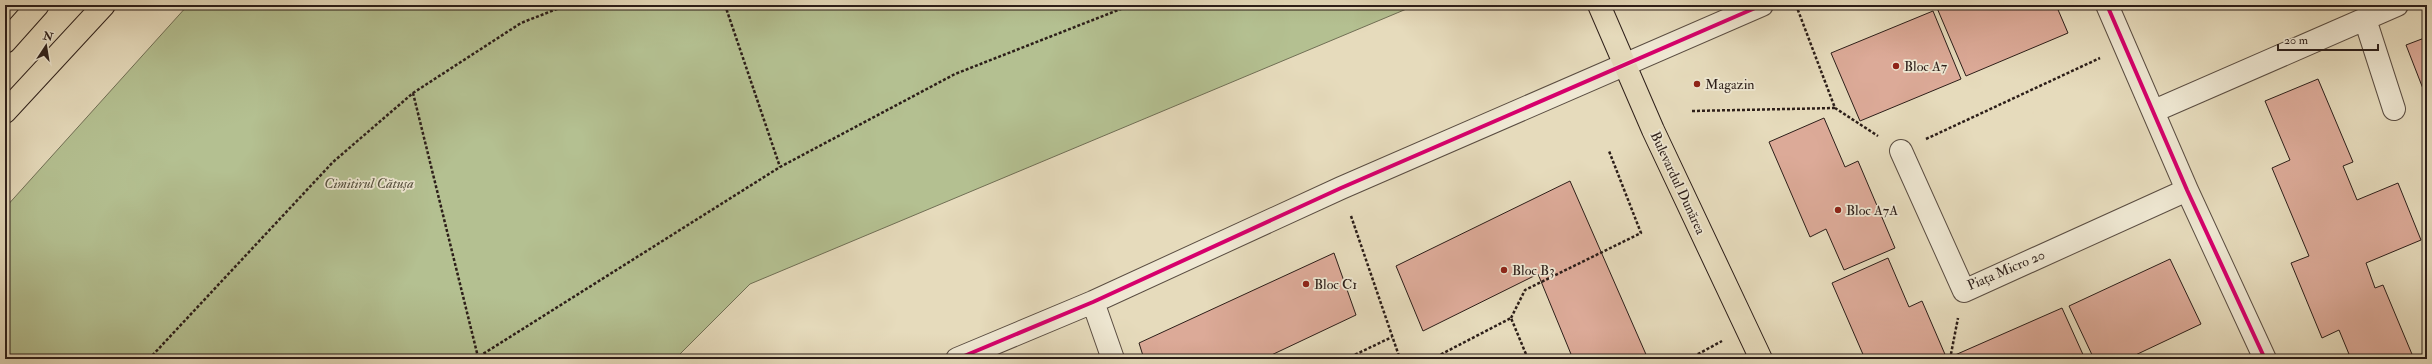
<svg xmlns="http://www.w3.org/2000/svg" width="2432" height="364" font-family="'IM FELL Double Pica',serif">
<rect width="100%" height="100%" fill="#e6dbbc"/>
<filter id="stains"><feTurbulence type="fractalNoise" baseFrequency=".005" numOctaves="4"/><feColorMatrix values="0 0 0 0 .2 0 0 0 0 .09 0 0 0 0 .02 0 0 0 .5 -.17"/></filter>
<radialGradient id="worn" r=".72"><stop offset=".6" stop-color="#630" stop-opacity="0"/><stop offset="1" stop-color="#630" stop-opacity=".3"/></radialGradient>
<path fill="#b4c091" stroke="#706f55" d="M188,5H1416L750,284L675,359H5V208Z"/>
<path fill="#dcaa98" stroke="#2c1e19" d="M1945,5H2056L2068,33L1966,76L1937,8Z
M1933,11L1961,79L1860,121L1831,53Z
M2427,37V99L2406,45Z
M2318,79L2353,162L2343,166L2357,200L2398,183L2421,240L2366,263L2375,288L2383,285L2414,359H2351L2339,330L2322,338L2291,263L2309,256L2272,168L2290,160L2265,101Z
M1824,118L1845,167L1858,161L1895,248L1844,270L1826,229L1810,237L1769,142Z
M1570,181L1648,359H1573L1538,274L1423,331L1396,266Z
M1334,253L1356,315L1263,359H1144L1139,343Z
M1888,258L1909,307L1922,301L1947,359H1865L1832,283Z
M2170,259L2201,324L2127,359H2094L2069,306Z
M2062,308L2085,359H1956L1955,355Z"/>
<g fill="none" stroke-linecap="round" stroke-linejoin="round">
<g stroke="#5a4d42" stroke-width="24">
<path id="minor" d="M2107,5L2187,190L2265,359
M2365,19L2394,109
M2154,111L2397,5
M1901,151L1964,291L2187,190
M1093,302L1113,359
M957,359L1093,302L1341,188L1762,5"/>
</g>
<g stroke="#2c1e19" stroke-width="24">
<path id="major" d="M1599,5L1653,130L1761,359"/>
</g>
<g stroke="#2c1e19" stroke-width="24">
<path id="highway" d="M5,42L38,5
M5,112L104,5"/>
</g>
<path stroke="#2c1e19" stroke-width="2.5" stroke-dasharray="3 2" stroke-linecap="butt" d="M725,5L780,167
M1796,5L1835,108L1878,136
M413,93L478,357
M1692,111L1835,108
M1926,139L2100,58
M1351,216L1400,359
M1511,318L1525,290L1641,233L1609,151
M149,359L333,162L413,93L521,23L567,5
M475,359L780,167L955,74L1131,5
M1346,359L1392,337
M1432,359L1511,318L1528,359
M1689,359L1722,341
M1950,359L1958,318"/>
<use href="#minor" stroke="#efe8d3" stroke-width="22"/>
<use href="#major" stroke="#e6dbbc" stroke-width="22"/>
<use href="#highway" stroke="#e6dbbc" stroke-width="22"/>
<g stroke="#efe8d3" stroke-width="6">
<path id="cycleway" d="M2107,5L2187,190L2265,359
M957,359L1093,302L1341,188L1762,5"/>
</g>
<use href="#cycleway" stroke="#d6006c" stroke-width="4"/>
</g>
<g fill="#8f2418" stroke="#efe8d3" stroke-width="1.5">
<circle cx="1896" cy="66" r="4"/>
<circle cx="1697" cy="84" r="4"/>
<circle cx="1838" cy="210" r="4"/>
<circle cx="1504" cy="270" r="4"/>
<circle cx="1306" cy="284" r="4"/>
</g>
<g text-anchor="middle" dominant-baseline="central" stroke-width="3.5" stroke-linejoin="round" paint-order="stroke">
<g font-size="14" fill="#2c1e19" stroke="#efe8d3" text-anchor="start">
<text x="1904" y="66">Bloc A7</text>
<text x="1705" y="84">Magazin</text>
<text x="1846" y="210">Bloc A7A</text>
<text x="1512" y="270">Bloc B3</text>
<text x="1314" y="284">Bloc C1</text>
</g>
<g font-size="14" font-style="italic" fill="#554f3d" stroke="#efe8d3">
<text x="369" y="183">Cimitirul Cătușa</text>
</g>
<g font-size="14" fill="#2c1e19" stroke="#efe8d3">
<text transform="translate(1678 183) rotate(65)">Bulevardul Dunărea</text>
<text transform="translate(2006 270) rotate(-23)">Piața Micro 20</text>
</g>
</g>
<rect width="2432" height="364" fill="none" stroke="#e6dbbc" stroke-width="20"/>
<rect x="6" y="6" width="2420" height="352" fill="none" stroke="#2c1e19" stroke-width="2"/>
<rect x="10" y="10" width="2412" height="344" fill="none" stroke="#2c1e19"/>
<g transform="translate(46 46) rotate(12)" stroke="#efe8d3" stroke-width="3" paint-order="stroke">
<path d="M0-3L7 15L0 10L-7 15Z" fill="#2c1e19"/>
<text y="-6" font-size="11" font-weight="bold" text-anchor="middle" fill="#2c1e19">N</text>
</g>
<path d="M2278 44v6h100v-6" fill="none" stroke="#2c1e19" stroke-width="2"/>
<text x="2284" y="44" font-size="12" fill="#2c1e19" stroke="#efe8d3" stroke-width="3" paint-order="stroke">20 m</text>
<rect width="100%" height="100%" filter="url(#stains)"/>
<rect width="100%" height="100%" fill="url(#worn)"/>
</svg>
